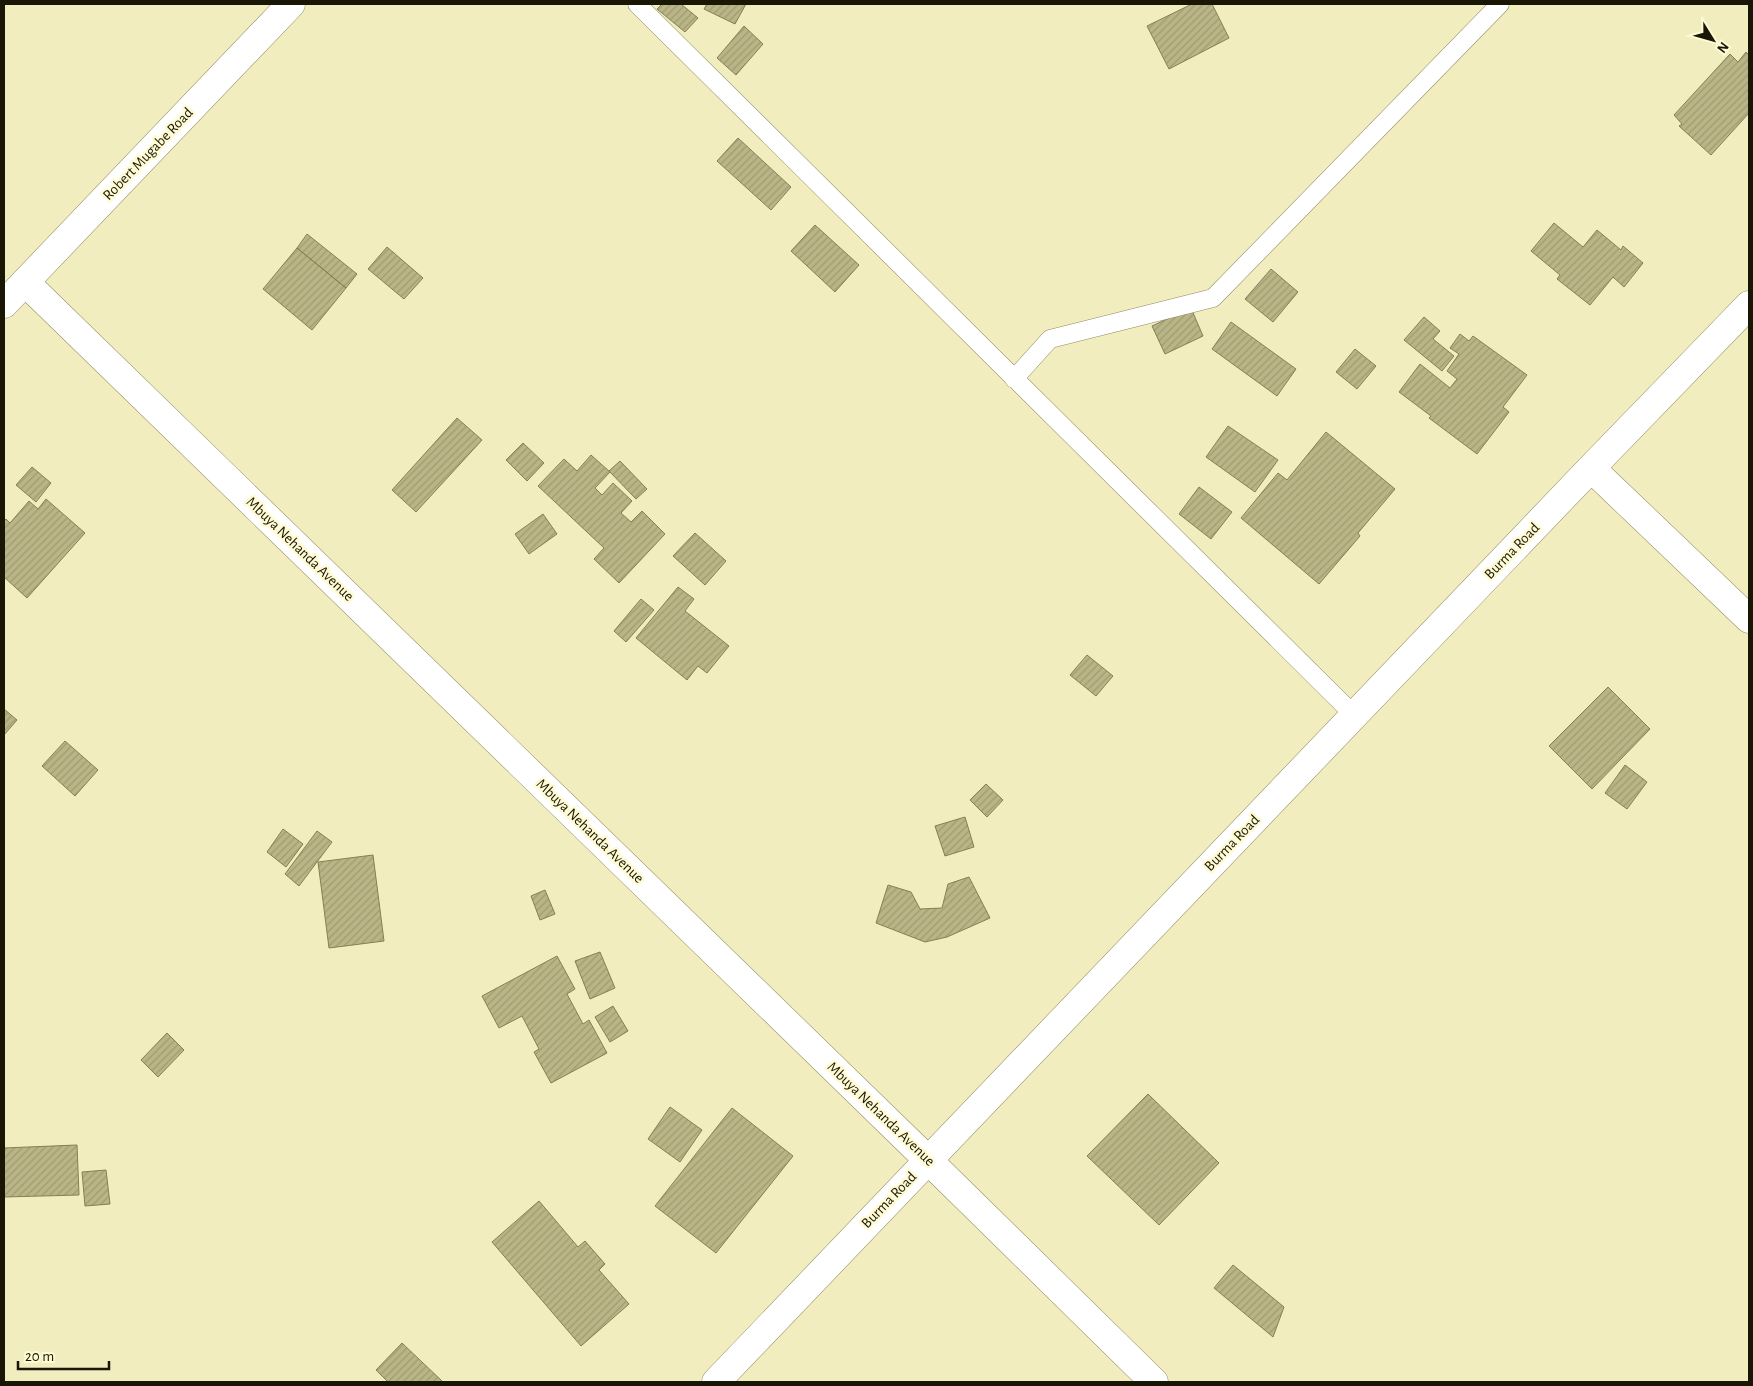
<svg xmlns="http://www.w3.org/2000/svg" width="1753" height="1386" font-family="'Alegreya Sans',sans-serif">
<defs>
<pattern id="building-hatch" width="6" height="6" patternUnits="userSpaceOnUse" patternTransform="scale(1.25)"><rect width="6" height="6" fill="#bab587"/><path d="M-1 1l2-2M0 6l6-6M5 7l2-2" fill="none" stroke="#9f9b73"/></pattern>
</defs>
<rect width="100%" height="100%" fill="#f2edbe"/>
<path fill="url(#building-hatch)" stroke="#858054" d="M662,4H681L698,18L685,32L657,9Z
M707,4H746L735,24L704,9Z
M1192,4H1212L1229,38L1169,69L1147,26Z
M744,26L763,44L736,75L717,58Z
M1746,52L1749,55V113L1711,155L1679,126L1682,124L1674,115L1730,54L1738,62Z
M738,138L791,187L771,210L717,161Z
M1554,223L1583,247L1597,230L1621,250L1623,246L1643,263L1624,287L1613,277L1590,305L1557,279L1560,275L1531,251Z
M815,225L859,265L835,292L791,251Z
M307,234L357,274L346,288L297,248Z
M387,247L423,278L404,299L368,269Z
M297,248L346,288L312,330L263,289Z
M1271,269L1298,292L1273,322L1245,299Z
M1191,308L1203,336L1165,354L1152,326Z
M1424,317L1440,331L1433,339L1454,356L1442,371L1404,340Z
M1231,322L1296,369L1277,396L1212,349Z
M1460,334L1469,341L1473,336L1527,375L1503,407L1509,412L1477,454L1429,418L1431,416L1399,392L1420,364L1450,388L1457,379L1447,371L1459,354L1450,348Z
M1355,349L1376,366L1357,389L1336,372Z
M457,418L482,440L416,512L392,490Z
M1228,426L1278,460L1255,492L1206,457Z
M1326,432L1395,489L1358,533L1360,536L1319,584L1241,518L1278,473L1287,480Z
M523,443L544,463L527,481L506,460Z
M591,455L610,472L595,488L602,495L613,483L632,501L621,513L631,522L642,511L665,534L619,583L594,559L604,548L538,486L564,459L577,471Z
M620,461L647,489L636,499L609,471Z
M32,467L51,483L36,502L16,485Z
M1199,487L1232,512L1211,539L1179,514Z
M46,499L85,533L27,598L4,577V521L6,519L10,523L29,501L38,509Z
M543,514L557,534L529,554L515,534Z
M695,533L726,561L705,585L673,556Z
M678,587L694,599L685,611L729,646L707,673L698,666L687,680L636,638Z
M641,599L654,610L626,642L614,631Z
M1087,655L1113,676L1096,696L1070,675Z
M1608,687L1650,729L1592,789L1549,746Z
M4,709L17,720L4,735Z
M65,741L98,770L75,796L42,766Z
M1625,765L1647,782L1627,809L1605,793Z
M986,784L1003,800L987,817L970,800Z
M965,817L974,847L945,856L935,826Z
M283,829L303,844L286,867L267,852Z
M317,831L332,842L299,886L285,874Z
M373,855L384,941L329,948L318,862Z
M969,877L990,918L947,937L925,942L876,923L888,885L911,892L920,909L942,908L948,884Z
M545,890L555,914L540,920L531,896Z
M600,952L615,988L590,999L575,961Z
M557,956L575,989L567,994L583,1024L589,1020L607,1053L551,1083L534,1052L539,1049L522,1016L499,1028L482,996Z
M613,1006L628,1031L610,1042L595,1017Z
M167,1033L184,1050L158,1077L141,1060Z
M1148,1094L1219,1163L1159,1225L1087,1156Z
M670,1107L702,1130L680,1162L648,1139Z
M732,1108L793,1156L716,1253L655,1206Z
M77,1145L79,1195L4,1197V1148Z
M106,1170L110,1204L85,1206L82,1172Z
M539,1201L578,1247L585,1241L605,1264L599,1270L629,1304L581,1346L492,1242Z
M1233,1265L1284,1307L1273,1337L1214,1288Z
M402,1343L442,1381L441,1382H388L376,1370Z"/>
<g fill="none" stroke-linecap="round" stroke-linejoin="round">
<g stroke="#918c60" stroke-width="19">
<path id="lane" d="M637,4L1355,716
M1014,379L1050,339L1213,298L1500,4"/>
</g>
<g stroke="#918c60" stroke-width="29">
<path id="street" d="M25,282L928,1160L1154,1382
M1591,468L1749,619
M716,1382L1591,468L1749,305"/>
</g>
<g stroke="#918c60" stroke-width="29">
<path id="secondary" d="M4,304L291,4"/>
</g>
<use href="#lane" stroke="#fff" stroke-width="18"/>
<use href="#street" stroke="#fff" stroke-width="28"/>
<use href="#secondary" stroke="#fff" stroke-width="28"/>
</g>
<g text-anchor="middle" dominant-baseline="central" stroke-width="5" stroke-linejoin="round" paint-order="stroke">
<g font-size="15" fill="#191605" stroke="#fefad4">
<text transform="translate(148 154) rotate(-46)">Robert Mugabe Road</text>
<text transform="translate(300 549) rotate(44)">Mbuya Nehanda Avenue</text>
<text transform="translate(1512 551) rotate(-46)">Burma Road</text>
<text transform="translate(590 831) rotate(44)">Mbuya Nehanda Avenue</text>
<text transform="translate(1232 843) rotate(-46)">Burma Road</text>
<text transform="translate(881 1114) rotate(44)">Mbuya Nehanda Avenue</text>
<text transform="translate(889 1200) rotate(-46)">Burma Road</text>
</g>
</g>
<rect width="1753" height="1386" fill="none" stroke="#191605" stroke-width="10"/>
<g transform="translate(1713 40) rotate(127)" stroke="#fefad4" stroke-width="4" paint-order="stroke">
<path d="M0-4L9 19L0 12L-9 19Z" fill="#191605"/>
<text y="-8" font-size="14" font-weight="bold" text-anchor="middle" fill="#191605">N</text>
</g>
<path d="M18 1361v8h91v-8" fill="none" stroke="#191605" stroke-width="2.5"/>
<text x="25" y="1361" font-size="15" fill="#191605" stroke="#fefad4" stroke-width="4" paint-order="stroke">20 m</text>
</svg>
